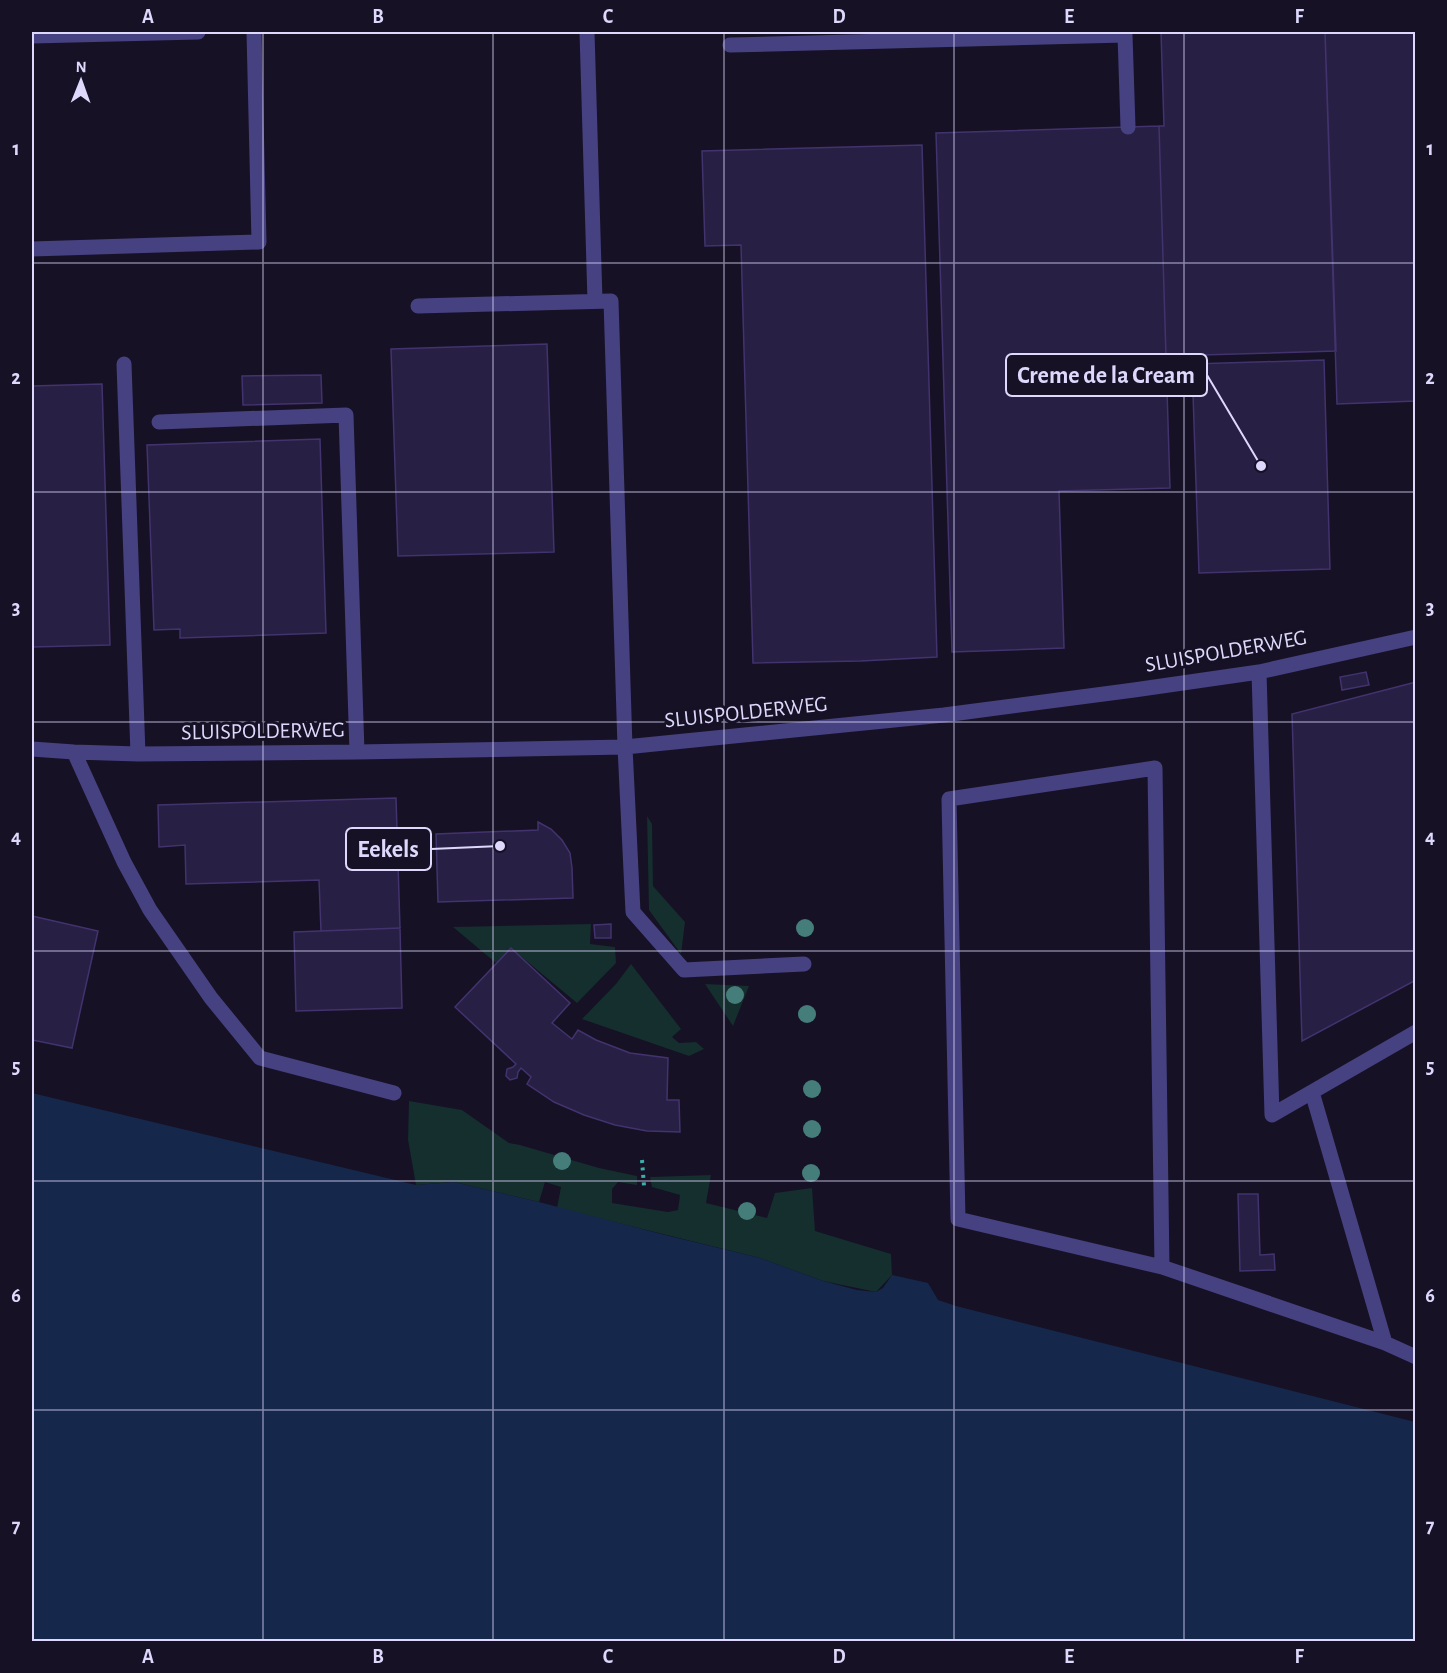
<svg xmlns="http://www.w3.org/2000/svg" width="1447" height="1673" font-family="'Alegreya Sans',sans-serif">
<rect width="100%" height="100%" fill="#161125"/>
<path fill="#152e2e" d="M647,816L652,824L653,886L685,922L681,954L649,910Z
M591,924L590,944L615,947L616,963L577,1003L512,949L496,963L453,927Z
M631,964L681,1029L672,1037L679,1043L696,1042L704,1049L689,1056L582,1019L616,984Z
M705,984L749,986L733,1026Z
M409,1101L462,1110L509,1143L520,1145L599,1168L637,1176V1185L618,1182L612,1189V1203L668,1212L678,1210L680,1195L652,1187L650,1177L711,1175L706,1203L767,1218L775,1193L812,1188L815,1231L891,1254L892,1275L876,1292L823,1281L760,1258L557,1208L561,1187L545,1182L539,1202L454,1182L416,1185L408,1140Z"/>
<path fill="#15284b" d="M32,1093L416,1185L454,1182L539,1202L661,1234L760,1258L823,1281L857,1290L876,1292L883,1288L892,1275L928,1283L938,1300L956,1306L1415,1422V1641H32Z"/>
<path fill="#281f44" stroke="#42336e" stroke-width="1.5" d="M1161,32H1325L1336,351L1166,356L1159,126H1164Z
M1325,32H1416V401L1337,404Z
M1159,126L1170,488L1059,491L1064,648L952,652L936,133Z
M922,145L937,657L861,661L753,663L741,245L705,246L702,151Z
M547,344L554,552L398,556L391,349Z
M1324,360L1330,569L1199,573L1192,364Z
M321,375L322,403L243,405L242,376Z
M102,384L110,645L32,647V386Z
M320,439L326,633L180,638V629L154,630L147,445Z
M1366,672L1369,685L1342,690L1340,677Z
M1416,682V980L1302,1041L1292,714Z
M396,798L400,928L321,931L319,880L186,884L185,845L159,847L158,805Z
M538,822L551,829L562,840L570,853L572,868L573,898L438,902L436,834L538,830Z
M32,916L98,931L72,1048L32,1040Z
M611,924V938H595L594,925Z
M400,928L402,1008L296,1011L294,932Z
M511,948L570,1003L552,1023L572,1039L578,1030L596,1040L630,1053L668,1058L667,1100H679L680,1132L647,1131L615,1125L584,1115L554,1102L527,1084L531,1077L521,1068L518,1072L517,1078L510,1080L506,1076L507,1069L513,1067L516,1064L455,1007Z
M1238,1194H1258L1260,1255L1274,1254L1275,1270L1240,1271Z"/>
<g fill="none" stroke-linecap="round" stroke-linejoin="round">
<path stroke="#3baeac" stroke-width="4" stroke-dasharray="3 4.5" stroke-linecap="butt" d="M642,1160L644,1186"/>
<path stroke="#464180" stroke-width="15" d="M587,32L595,301
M1125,35L1128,127
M32,36L198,32
M730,45L1125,35V32
M32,249L259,242L254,32
M418,306L611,301L625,747L633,912L684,970L804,964
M124,364L138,754
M159,422L346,415L357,752
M1259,672L1272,1115L1416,1032
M32,749L74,752L138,754L357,752L625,747L944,715L1134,690L1259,672L1416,637
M74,752L124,862L150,910L211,998L260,1058L394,1093
M1162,1267L1155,768L949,799L958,1219L1162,1267L1385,1343L1312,1092
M1385,1343L1416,1357"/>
</g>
<g fill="#457d7a">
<circle cx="805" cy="928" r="9"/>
<circle cx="735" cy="995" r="9"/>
<circle cx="807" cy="1014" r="9"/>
<circle cx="812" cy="1089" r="9"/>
<circle cx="812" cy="1129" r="9"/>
<circle cx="562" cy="1161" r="9"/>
<circle cx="811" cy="1173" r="9"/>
<circle cx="747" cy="1211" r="9"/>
</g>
<path fill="none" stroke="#ded9fc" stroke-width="1.5" stroke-opacity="0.55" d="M263,32V1642M493,32V1642M724,32V1642M954,32V1642M1184,32V1642M32,263H1416M32,492H1416M32,722H1416M32,951H1416M32,1181H1416M32,1410H1416"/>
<g text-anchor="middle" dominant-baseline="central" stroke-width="6" stroke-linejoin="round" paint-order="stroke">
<g font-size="22" fill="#ded9fc" stroke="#161125">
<text transform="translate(1226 651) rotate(-10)">SLUISPOLDERWEG</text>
<text transform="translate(746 712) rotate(-6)">SLUISPOLDERWEG</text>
<text transform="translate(263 731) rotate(-1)">SLUISPOLDERWEG</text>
</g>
</g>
<path fill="none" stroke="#ded9fc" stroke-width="2" d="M1261 466L1207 375M500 846L431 849"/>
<g fill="#ded9fc" stroke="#161125" stroke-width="2">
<circle cx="1261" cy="466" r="6"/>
<circle cx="500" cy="846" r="6"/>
</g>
<g fill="#161125" stroke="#ded9fc" stroke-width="2">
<rect x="1006" y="354" width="201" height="42" rx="6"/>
<rect x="346" y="828" width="85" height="42" rx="6"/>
</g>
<g font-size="24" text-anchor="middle" font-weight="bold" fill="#ded9fc">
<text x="1106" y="383">Creme de la Cream</text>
<text x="388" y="857">Eekels</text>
</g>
<rect width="1447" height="1673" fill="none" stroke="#161125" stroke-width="66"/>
<g transform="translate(81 81) rotate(1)" stroke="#161125" stroke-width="4.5" paint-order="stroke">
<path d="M0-4.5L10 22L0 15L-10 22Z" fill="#ded9fc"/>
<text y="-9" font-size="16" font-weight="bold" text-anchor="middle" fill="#ded9fc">N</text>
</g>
<rect x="33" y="33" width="1381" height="1607" fill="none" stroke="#ded9fc" stroke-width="2"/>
<g font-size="20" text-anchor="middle" font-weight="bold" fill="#ded9fc">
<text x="148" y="23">A</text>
<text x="378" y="23">B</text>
<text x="608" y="23">C</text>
<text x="839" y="23">D</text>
<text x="1069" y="23">E</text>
<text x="1299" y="23">F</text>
<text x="16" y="155">1</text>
<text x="1430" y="155">1</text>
<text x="16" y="384">2</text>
<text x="1430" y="384">2</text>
<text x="16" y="614">3</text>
<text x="1430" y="614">3</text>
<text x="16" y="843">4</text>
<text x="1430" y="843">4</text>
<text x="16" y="1073">5</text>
<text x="1430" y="1073">5</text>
<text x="16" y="1302">6</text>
<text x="1430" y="1302">6</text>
<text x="16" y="1532">7</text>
<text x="1430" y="1532">7</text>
<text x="148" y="1663">A</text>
<text x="378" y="1663">B</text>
<text x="608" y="1663">C</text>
<text x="839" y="1663">D</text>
<text x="1069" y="1663">E</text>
<text x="1299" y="1663">F</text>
</g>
</svg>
